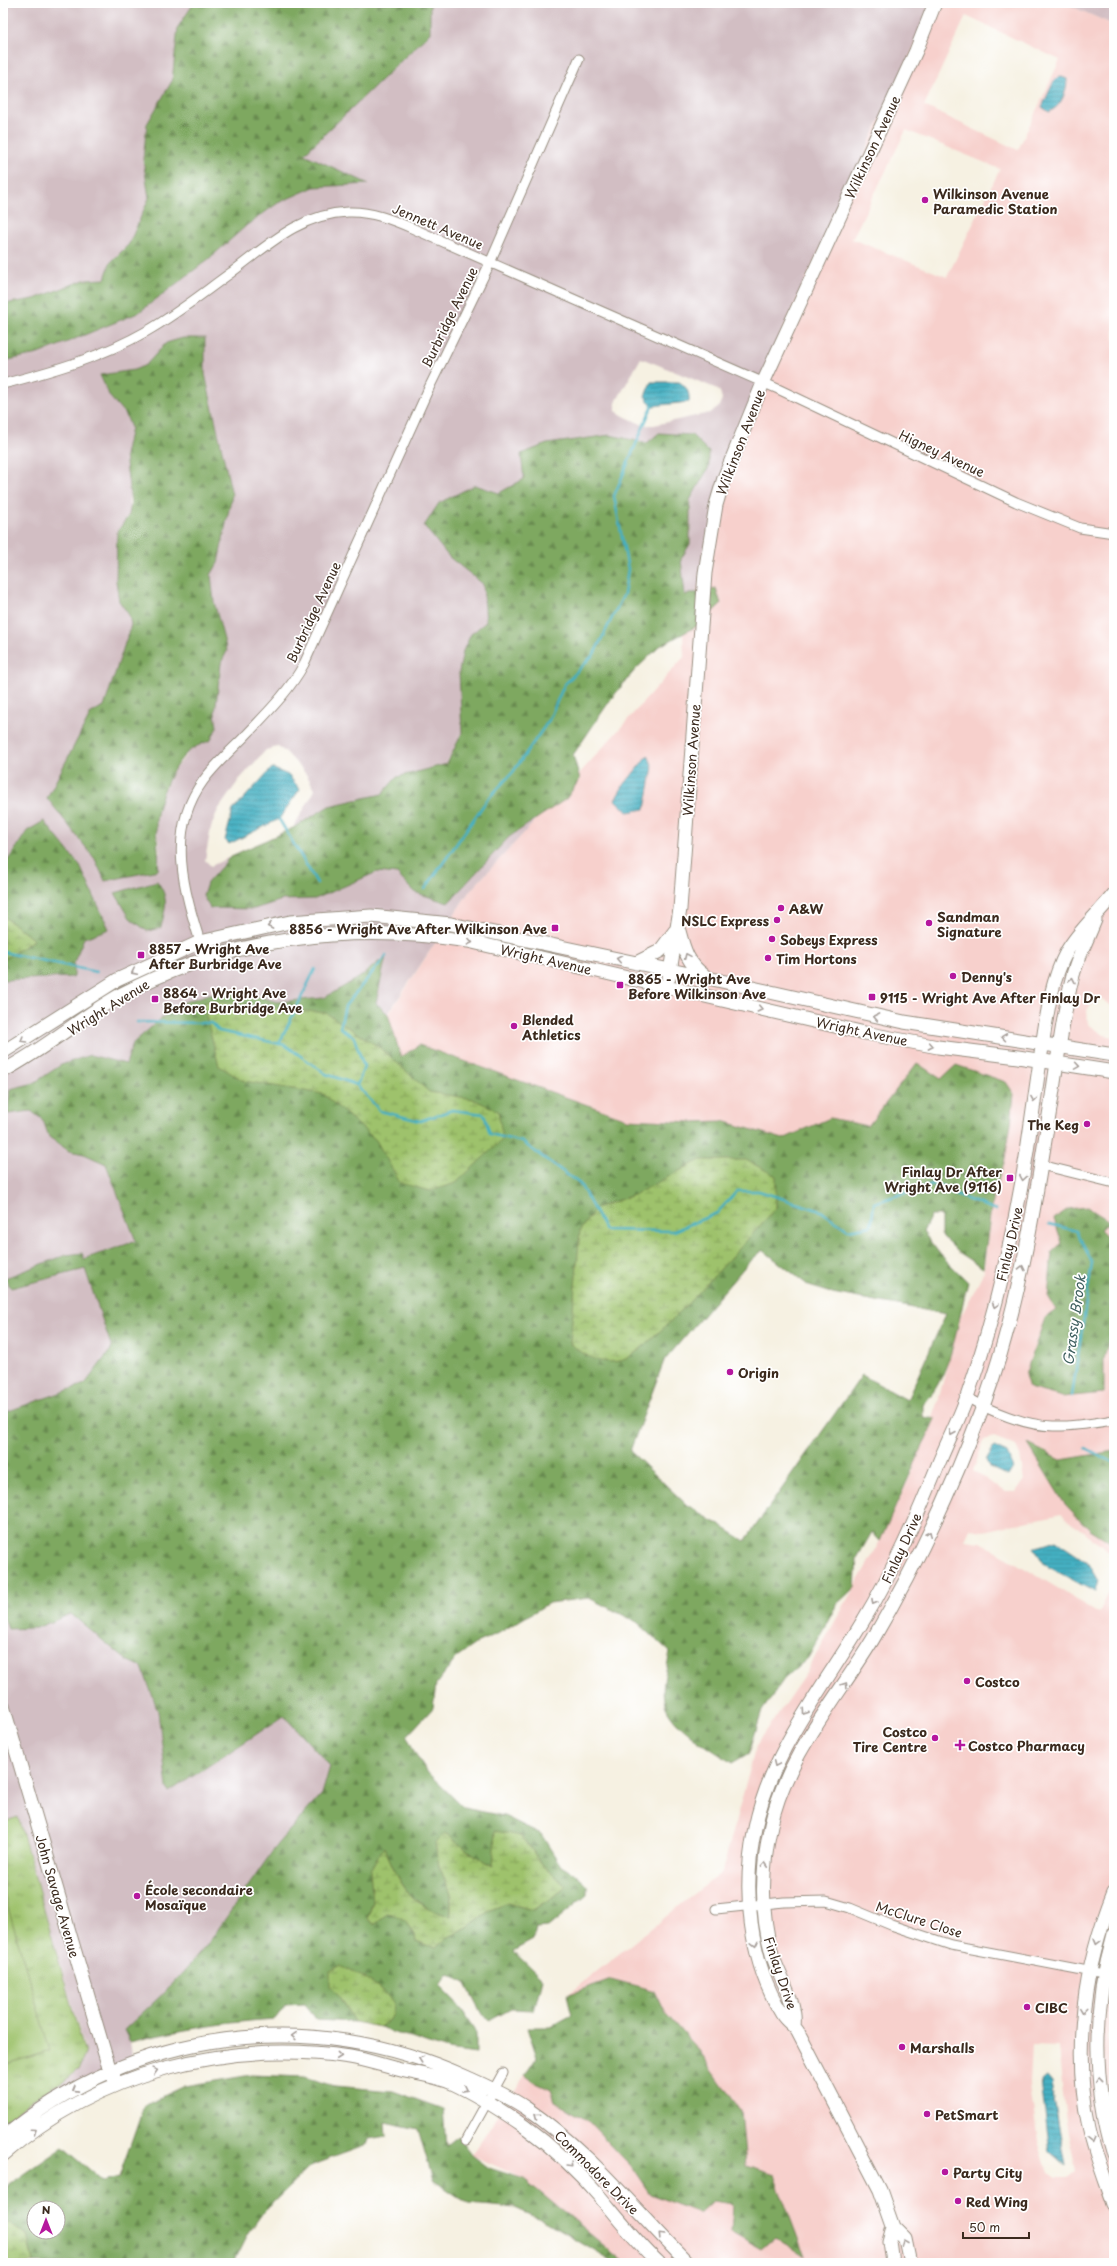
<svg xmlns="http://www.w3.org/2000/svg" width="1117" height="2266" font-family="'Playpen Sans',sans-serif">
<defs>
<pattern id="grass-tufts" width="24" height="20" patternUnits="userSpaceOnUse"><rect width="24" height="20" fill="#9ec26c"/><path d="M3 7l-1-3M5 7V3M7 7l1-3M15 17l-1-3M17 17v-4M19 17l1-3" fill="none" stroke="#829e58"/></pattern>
<pattern id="forest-firs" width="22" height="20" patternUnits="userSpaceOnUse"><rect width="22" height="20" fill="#7ea860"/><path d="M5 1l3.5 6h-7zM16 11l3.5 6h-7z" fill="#68894f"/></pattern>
<pattern id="wetland-marsh" width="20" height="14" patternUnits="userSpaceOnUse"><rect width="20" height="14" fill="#9ec26c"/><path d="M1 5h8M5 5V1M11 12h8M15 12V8" fill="none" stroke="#829e58"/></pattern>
<pattern id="water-rules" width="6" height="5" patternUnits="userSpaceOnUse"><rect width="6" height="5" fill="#44b0c2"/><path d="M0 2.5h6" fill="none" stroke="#3a8f9d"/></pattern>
</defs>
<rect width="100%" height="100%" fill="#fff"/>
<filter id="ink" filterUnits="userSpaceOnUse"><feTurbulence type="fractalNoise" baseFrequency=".025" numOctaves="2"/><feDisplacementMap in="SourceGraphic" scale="8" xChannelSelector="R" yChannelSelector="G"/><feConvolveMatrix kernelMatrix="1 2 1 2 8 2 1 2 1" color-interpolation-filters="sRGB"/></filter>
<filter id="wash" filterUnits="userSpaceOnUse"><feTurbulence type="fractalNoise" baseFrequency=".012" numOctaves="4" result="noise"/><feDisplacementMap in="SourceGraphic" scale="16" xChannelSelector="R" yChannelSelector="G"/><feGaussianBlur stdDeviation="0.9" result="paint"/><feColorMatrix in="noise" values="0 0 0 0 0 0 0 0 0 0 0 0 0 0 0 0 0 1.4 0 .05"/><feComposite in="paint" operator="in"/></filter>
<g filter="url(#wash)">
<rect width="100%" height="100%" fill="#f6f1e2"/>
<path fill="#f7d0cc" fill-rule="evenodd" d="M934,3H1064L1114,25V1008L1099,996L1087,1010L1088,1024L1104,1035L1114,1037V1244L1100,1229L1111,1223L1062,1243L1056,1310L1104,1393V1359L1113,1324L1114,1306V1451L1060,1460L1029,1445L1090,1530L1114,1545V1556L1061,1514L983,1531L970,1529L965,1540L981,1542L1099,1613L1114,1583V2014L1107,2036L1111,2055L1114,2057V2263H625L524,2179L472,2155L525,2075L534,2082L551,2090L555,2102L587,2120L631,2166L650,2194L733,2204L775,2237L805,2256L746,2166L741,2111L697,2049L666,2014L655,1991L611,1979L567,1995L722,1872L756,1746L804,1676L875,1551L912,1473L939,1398L958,1322L984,1272L993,1194L1004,1164L941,1079L917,1063L868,1127L830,1118L783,1139L723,1121L692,1122L627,1119L419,1045L401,1057L388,1015L469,892L538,818L566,799L580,779L579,774L684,657L683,634L697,626L716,588L696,593L767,363ZM966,16L1060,60L1018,150L924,106ZM906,130L1000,169L947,277L852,239ZM994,1437L1016,1446L1020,1455L1024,1480L1016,1492H1006L973,1471L984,1440ZM1032,2046L1058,2047L1066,2122L1076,2172L1068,2177H1056L1048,2172L1038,2142L1030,2085Z"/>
<path fill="#d2bec3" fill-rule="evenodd" d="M3,3H194L178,27L172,81L147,124L143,159L149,198L129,244L111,263L105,279L84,280L34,299L3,304Z
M430,3H934L767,363L696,593L685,595L681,559L690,544V500L709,467V452L647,443L610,435L547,444L524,479L499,493L449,557L483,584L486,622L471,634L462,703V733L446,764L397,777L382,794L329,806L293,828L315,790L306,774L287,753L278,747L266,750L239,780L218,810L211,827L205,860L211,866L230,857L207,883L254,909L282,900L315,899L376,872L397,874L414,892L477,872L509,837L538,818L469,892L388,1014L376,1003L386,957L360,977L324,998L277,1002L229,988L178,1004L133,1043L126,1065L90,1055L61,1065L34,1083L10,1089V1099L31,1110L43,1120L49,1137L69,1151L84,1154L106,1164L136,1241L84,1259L66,1255L12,1288L85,1269L112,1348L85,1384L3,1413V980L74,977V962L84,938L109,929L27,831L9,860L3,862V361L38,354L138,313L210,258L247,225L278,203L314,187L368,184L304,154L430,33ZM205,338V374L232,495L218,563L211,575L214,602L227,650L221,663L215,713L217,727L211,740L191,749L174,770L161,795L156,823L160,853L105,881L95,859L47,798L104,707L131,625L129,615L119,601L117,532L129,515V477L125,455L131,428L126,415L110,397L100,375L134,370L146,365L166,343ZM641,358L715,388L720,392L722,399L718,408L710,413L654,425H643L624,416L616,411V402Z
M1064,3H1114V25Z
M71,1614L125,1659L142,1667L158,1711L167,1788L169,1792L284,1716L330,1766L322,1794L279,1842L207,1945L168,1989L124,2030L130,2042L134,2066L41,2115L3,2150V2122L41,2094L69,2077L77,2070L84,2046L18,1817L3,1822V1615L8,1629L36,1628Z"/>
<path fill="url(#grass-tufts)" stroke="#6c7645" d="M18,1817L85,2054L78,2071L77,2070L70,2077L41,2094L3,2122V1822Z"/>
<path fill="url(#forest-firs)" stroke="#5c693f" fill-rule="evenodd" d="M194,3H430V33L304,154L369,184L314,187L278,203L247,225L210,258L138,313L38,354L3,361V304L34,299L84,280L105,279L110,263L129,244L149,198L143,159L147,124L172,81L178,27Z
M183,338H205V374L232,495L218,563L211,575L214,602L227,651L221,663L215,713L217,727L211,740C205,743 198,745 192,749C173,761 157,801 156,823C156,839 160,852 158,870L105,881L95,859L47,798L91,713L104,707L131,625L129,615L119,601L116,581L117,532L129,515L131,503L125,455L131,428L126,415L110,397L100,375L134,370L146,365L166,343Z
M659,433L692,435L709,452V467L690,500V544L681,559L685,595L716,588L721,604L697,626L660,646L635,670L611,699L573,755L580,779L566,799L509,837L448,903L414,892L397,874L377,872L315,899L282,900L254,909L210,908L203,896L207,883L231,856L293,828L329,806L382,794L397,777L447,764L462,733L459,672L463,651L471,634L486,622L483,584L449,557L424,526L439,503L475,485L499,493L524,479L521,454L547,444L610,435L647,443Z
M44,821L80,866L109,929L84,938L74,962V977L3,980V960L34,940L3,916V862L9,859L27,831Z
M157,881C170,899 165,908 161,928L147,931L130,918L115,893Z
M386,956L376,1003L388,1014L401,1057L419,1045L627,1119L692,1122L723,1121L783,1139L830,1118L868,1126L917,1063L941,1079L956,1065L1006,1082L1014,1094L1011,1124L1004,1164L993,1194L983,1268L957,1251L941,1235V1215H931L923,1232L940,1254L968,1282C957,1323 953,1373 923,1405V1417L935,1419L880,1541L872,1532L857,1558L855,1587L837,1604L808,1658L784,1679L762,1711L749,1753L732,1763C712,1749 676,1730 666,1707C659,1691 667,1668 670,1652L637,1622L589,1598L549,1603L499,1633L478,1642L458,1656L436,1684L433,1708L407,1736L415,1753L428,1773L464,1808L504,1816L541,1834L561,1866L576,1875L587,1885V1895L548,1927L536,1928L533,1940L513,1951L542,1979L534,2010L511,2009L489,2021L478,2007L465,1982L449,1974L440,1986L455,2001L476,2033V2054L447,2050L380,2027L393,2016L330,1986L340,1995L354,2022L317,2020L304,2004L286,2005L275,2019C226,2022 178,2030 130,2042L124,2030L168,1989L207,1945L279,1842L322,1794L330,1766L284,1716L169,1792L167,1788L158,1711L142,1667L125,1659L71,1614L36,1628L8,1629L3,1615V1413L85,1384L112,1348L85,1269L11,1288L5,1278L66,1255L82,1253L84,1259L136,1241L106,1164L84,1154L69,1151L49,1137L43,1120L31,1111L8,1114L10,1089L34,1083L61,1065L90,1055L126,1064L133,1043L178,1004L229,988L277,1002L324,998L360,977ZM634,1195L580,1230L596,1208ZM763,1250L809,1286L832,1293L946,1314L907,1400L862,1375L745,1541L687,1505L630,1451L664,1361L748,1263ZM445,1833L465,1849L493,1866L494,1854L522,1836L541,1863L567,1887L533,1910L508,1903L490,1910L469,1926L447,1938L436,1948L416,1941C410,1923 406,1917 387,1914L374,1924L367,1918L373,1903L384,1848C402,1885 408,1905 451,1917V1894L439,1866Z
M1087,1207L1111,1222L1100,1229L1114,1244L1113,1324L1104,1359V1393L1062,1397L1029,1388L1025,1375L1045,1318L1056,1310L1048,1297L1052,1252L1062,1243L1054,1219L1068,1209Z
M1028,1444L1061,1460L1114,1451V1545L1090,1530L1064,1503Z
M611,1979L655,1991L666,2014L697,2049L741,2111L746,2166L774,2175L805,2257L775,2237L761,2249L731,2232L733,2204L712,2201L699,2213L650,2194L631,2166L587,2120L555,2102L551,2090L534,2082L525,2075L537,2057L527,2027H550L572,2015L567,1995Z
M251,2075L305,2077L335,2086L393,2091L443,2109L446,2146L458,2136L472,2155L489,2168L524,2179L625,2263H609L610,2260L547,2222L515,2208L469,2204L433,2180L418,2129L385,2122L386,2136L369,2139L367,2145L312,2165L264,2211L247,2235L233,2263H33L27,2235L10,2224L3,2225V2189L63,2147L103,2181L119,2177L144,2105L185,2086ZM34,2208H58V2232H34Z"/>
<path fill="url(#wetland-marsh)" stroke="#6c7645" d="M3,916L34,940L3,960Z
M207,1001L326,1013L382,1049L429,1092L473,1099L498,1111L503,1139L456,1183L430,1191L400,1183L376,1140L323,1094L244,1081L219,1066L203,1004Z
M700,1160H746L776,1176V1208C753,1233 644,1358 620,1361C597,1364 588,1357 570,1344L580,1230L596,1208L634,1195Z
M495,1831L522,1836L541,1863L567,1887L533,1910L508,1903L490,1910L469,1926L447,1938L436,1948L416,1941C410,1923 406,1917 387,1914L374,1924L367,1919L373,1903L370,1870L384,1847C401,1885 408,1905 451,1917V1894L439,1866L435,1843L445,1833L465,1849L493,1866Z
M340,1966C363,1976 378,1984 394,2003L393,2016L380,2027L354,2022L340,1996L330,1987V1971Z
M10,2223L27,2235L33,2263H3V2225Z"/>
<path fill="#9ec26c" stroke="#6c7645" d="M3,1890L50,2051L3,2065Z"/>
<path fill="url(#water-rules)" stroke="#406d70" d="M1059,76L1067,79C1067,92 1061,107 1049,112L1042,107L1054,81Z
M651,382H679C687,386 690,394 689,402L652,406L645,396Z
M648,755L653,767L645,809L628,812L615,800L623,786Z
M272,768L288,775L300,789L279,819L229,844L225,840L233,810Z
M994,1447L1007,1453L1013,1468L1008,1476L989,1467L986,1460Z
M1056,1541L1087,1562L1098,1581L1095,1592L1045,1565L1034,1548Z
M1046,2077L1051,2083L1066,2166L1050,2152L1041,2081Z"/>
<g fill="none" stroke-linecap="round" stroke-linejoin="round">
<path stroke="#44b0c2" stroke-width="2.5" d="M279,819L317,883
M425,889L487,800L513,772L549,720L564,685L594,654L624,594L628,569L614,496L652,406
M3,952L96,972
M137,1022L211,1023L219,1031L285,1045L326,1074L357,1085L380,1111L420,1121L452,1110L484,1114L490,1134L522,1142L580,1184L605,1230L674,1231L717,1213L737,1191H759L821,1211L848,1230L871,1226L874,1203L933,1184L943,1186L953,1194L996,1210
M279,1044L315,969
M357,1085L364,1067L354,1037L340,1028L345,1006L386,956
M1049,1224L1077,1231L1092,1263L1072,1396
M1086,1448L1114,1463"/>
</g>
</g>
<g filter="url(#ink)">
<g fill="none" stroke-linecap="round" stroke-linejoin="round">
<g stroke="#988e80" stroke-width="11">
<path id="street" d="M3,384C53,371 102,357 147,331C177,314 204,292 232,272C268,245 300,214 348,212C371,211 393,220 414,229L778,389L1016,502L1080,528L1114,533
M205,958C187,899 163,836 203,781C216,763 234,748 249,732C269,711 290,690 304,664L428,390L490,263L579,59
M1041,1165L1114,1183
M967,1397C989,1411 1027,1426 1053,1426C1073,1427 1094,1423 1114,1420
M716,1909L784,1902L826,1901L850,1908L891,1925L951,1945L1114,1976
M466,2140L503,2073"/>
</g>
<g stroke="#988e80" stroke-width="15">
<path id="secondary" d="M679,931C684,950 688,964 705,976
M636,963L660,951L675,931
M669,978L680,909L705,573L716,505L724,478L763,383L916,51L935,3
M3,1052L117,980L200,942L290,922L371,916L451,924L708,978L904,1022L1114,1055
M3,1071C45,1049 81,1017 122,994C229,937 350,923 468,941L865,1033L938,1047L1018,1057L1114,1072
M3,1706L104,2051L110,2071L114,2078
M1114,1892C1084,1966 1072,2049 1089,2127C1095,2154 1105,2179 1114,2205
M1114,1934C1093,2006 1092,2082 1114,2154
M794,2026C797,2002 779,1977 772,1954C760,1912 762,1866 771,1825C785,1758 838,1697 873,1639C916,1566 952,1489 982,1409C1018,1313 1034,1211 1050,1109C1057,1067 1062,1016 1073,975C1078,957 1088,938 1095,920
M3,2138C134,2028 311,2006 466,2077C486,2086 507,2095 526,2108C588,2150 635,2210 688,2263
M3,2155C96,2072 227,2039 350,2057C367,2060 384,2066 401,2070C418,2074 436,2076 452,2083C478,2095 501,2110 524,2126C553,2147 578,2171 601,2198C620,2221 637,2243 659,2263
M892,2263L889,2241L893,2227
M910,2263L905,2239L893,2227L880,2190L798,2032C794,2025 786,2021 782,2014C749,1960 742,1889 755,1828C771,1750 823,1689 863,1621C893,1572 916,1519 938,1465C947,1442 959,1420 967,1397C995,1317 1014,1234 1027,1151C1032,1116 1037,1081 1042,1047C1047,1014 1051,981 1067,951C1079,930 1099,913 1114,894"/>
</g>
<use href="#street" stroke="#fff" stroke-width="9"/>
<use href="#secondary" stroke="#fff" stroke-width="13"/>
</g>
<defs><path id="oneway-chevron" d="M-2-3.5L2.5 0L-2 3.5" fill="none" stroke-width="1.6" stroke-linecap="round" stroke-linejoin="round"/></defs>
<g stroke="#a79f9a">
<use href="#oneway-chevron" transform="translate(270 926) rotate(169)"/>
<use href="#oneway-chevron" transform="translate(470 942) rotate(12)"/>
<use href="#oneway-chevron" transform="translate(687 956) rotate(-114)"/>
<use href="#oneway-chevron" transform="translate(619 959) rotate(-168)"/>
<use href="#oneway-chevron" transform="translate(134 972) rotate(154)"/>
<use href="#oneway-chevron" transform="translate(1072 980) rotate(-78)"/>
<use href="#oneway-chevron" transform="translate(760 1009) rotate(13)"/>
<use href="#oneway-chevron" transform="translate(876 1017) rotate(-169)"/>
<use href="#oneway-chevron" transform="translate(1004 1037) rotate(-172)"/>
<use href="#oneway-chevron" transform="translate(23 1040) rotate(149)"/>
<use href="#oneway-chevron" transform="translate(931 1046) rotate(11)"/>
<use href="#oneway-chevron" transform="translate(1077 1066) rotate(9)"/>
<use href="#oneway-chevron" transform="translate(1034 1099) rotate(99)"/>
<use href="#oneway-chevron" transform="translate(1023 1178) rotate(99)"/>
<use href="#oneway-chevron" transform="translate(1022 1268) rotate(-78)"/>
<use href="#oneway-chevron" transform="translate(995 1305) rotate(106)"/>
<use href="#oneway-chevron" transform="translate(952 1433) rotate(113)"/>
<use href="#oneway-chevron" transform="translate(929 1534) rotate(-64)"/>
<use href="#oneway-chevron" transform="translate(874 1602) rotate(120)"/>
<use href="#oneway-chevron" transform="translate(845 1685) rotate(-57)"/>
<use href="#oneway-chevron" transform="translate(805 1712) rotate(124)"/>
<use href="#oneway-chevron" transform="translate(776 1764) rotate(114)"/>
<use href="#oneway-chevron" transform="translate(765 1865) rotate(-86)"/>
<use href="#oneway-chevron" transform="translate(1097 1942) rotate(105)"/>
<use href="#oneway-chevron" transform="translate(755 1944) rotate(77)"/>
<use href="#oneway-chevron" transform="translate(1083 2010) rotate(97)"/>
<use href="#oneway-chevron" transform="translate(294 2036) rotate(-178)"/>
<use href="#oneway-chevron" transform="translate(339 2056) rotate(6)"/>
<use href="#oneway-chevron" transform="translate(421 2059) rotate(-161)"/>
<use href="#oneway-chevron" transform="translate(155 2071) rotate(-15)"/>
<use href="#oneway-chevron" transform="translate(1099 2080) rotate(-96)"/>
<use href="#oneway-chevron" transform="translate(75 2089) rotate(151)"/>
<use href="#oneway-chevron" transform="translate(465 2089) rotate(26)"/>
<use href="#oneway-chevron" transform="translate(537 2116) rotate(-144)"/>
<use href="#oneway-chevron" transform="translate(34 2131) rotate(-35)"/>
<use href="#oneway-chevron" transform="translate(1092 2139) rotate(76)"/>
<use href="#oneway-chevron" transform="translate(570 2165) rotate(45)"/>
<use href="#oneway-chevron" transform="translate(661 2235) rotate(-134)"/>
<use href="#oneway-chevron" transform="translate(905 2243) rotate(-112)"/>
</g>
</g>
<g fill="#b5179e" stroke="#fff" stroke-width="1.5">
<circle cx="925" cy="200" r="4"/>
<circle cx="781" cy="908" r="4"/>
<circle cx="777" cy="920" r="4"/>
<circle cx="929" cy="923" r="4"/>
<rect x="551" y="924" width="8" height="8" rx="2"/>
<circle cx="772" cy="939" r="4"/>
<rect x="137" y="951" width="8" height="8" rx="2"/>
<circle cx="768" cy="958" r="4"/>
<circle cx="953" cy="976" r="4"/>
<rect x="616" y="981" width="8" height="8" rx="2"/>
<rect x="868" y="993" width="8" height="8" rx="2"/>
<rect x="151" y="995" width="8" height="8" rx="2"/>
<circle cx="514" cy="1026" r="4"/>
<circle cx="1087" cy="1124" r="4"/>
<rect x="1006" y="1174" width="8" height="8" rx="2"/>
<circle cx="730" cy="1372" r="4"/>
<circle cx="967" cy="1681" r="4"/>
<circle cx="935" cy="1738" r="4"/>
<path d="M958 1739h4v4h4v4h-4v4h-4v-4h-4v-4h4z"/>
<circle cx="137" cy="1896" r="4"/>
<circle cx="1027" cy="2007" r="4"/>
<circle cx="902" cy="2047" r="4"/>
<circle cx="927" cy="2114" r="4"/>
<circle cx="945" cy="2172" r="4"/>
<circle cx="958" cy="2201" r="4"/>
</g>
<g text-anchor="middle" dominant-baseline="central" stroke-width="3.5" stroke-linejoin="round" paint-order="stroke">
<g font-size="13" fill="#3b2a1e" stroke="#fff">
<text transform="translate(872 147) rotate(-65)">Wilkinson Avenue</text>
<text transform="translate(438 226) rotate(23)">Jennett Avenue</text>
<text transform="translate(449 317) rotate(-64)">Burbridge Avenue</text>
<text transform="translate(740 442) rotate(-69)">Wilkinson Avenue</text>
<text transform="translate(942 453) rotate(25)">Higney Avenue</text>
<text transform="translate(313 612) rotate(-65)">Burbridge Avenue</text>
<text transform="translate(691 760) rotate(-86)">Wilkinson Avenue</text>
<text transform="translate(546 959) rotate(13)">Wright Avenue</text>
<text transform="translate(108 1007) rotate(-32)">Wright Avenue</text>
<text transform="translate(862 1031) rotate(12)">Wright Avenue</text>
<text transform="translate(1009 1244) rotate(-77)">Finlay Drive</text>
<text transform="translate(901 1548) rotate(-65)">Finlay Drive</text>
<text transform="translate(58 1896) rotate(74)">John Savage Avenue</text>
<text transform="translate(919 1919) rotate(18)">McClure Close</text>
<text transform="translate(781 1973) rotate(71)">Finlay Drive</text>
<text transform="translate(597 2172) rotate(45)">Commodore Drive</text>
</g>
<g font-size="13" font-weight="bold" fill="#3b2a1e" stroke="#fff" text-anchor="start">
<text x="933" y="193">Wilkinson Avenue<tspan x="933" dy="15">Paramedic Station</tspan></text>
<text x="789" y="908">A&amp;W</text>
<text x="937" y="916">Sandman<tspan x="937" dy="15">Signature</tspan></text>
<text x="769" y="920" text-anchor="end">NSLC Express</text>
<text x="547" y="928" text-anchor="end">8856 - Wright Ave After Wilkinson Ave</text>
<text x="780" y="939">Sobeys Express</text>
<text x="149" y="948">8857 - Wright Ave<tspan x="149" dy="15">After Burbridge Ave</tspan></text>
<text x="776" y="958">Tim Hortons</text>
<text x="961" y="976">Denny's</text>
<text x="628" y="978">8865 - Wright Ave<tspan x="628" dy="15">Before Wilkinson Ave</tspan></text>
<text x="163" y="992">8864 - Wright Ave<tspan x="163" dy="15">Before Burbridge Ave</tspan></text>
<text x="880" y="997">9115 - Wright Ave After Finlay Dr</text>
<text x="522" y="1019">Blended<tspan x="522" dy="15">Athletics</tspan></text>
<text x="1079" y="1124" text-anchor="end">The Keg</text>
<text x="1002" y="1171" text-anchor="end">Finlay Dr After<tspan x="1002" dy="15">Wright Ave (9116)</tspan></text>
<text x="738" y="1372">Origin</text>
<text x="975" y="1681">Costco</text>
<text x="927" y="1731" text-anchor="end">Costco<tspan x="927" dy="15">Tire Centre</tspan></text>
<text x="968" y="1745">Costco Pharmacy</text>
<text x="145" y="1889">École secondaire<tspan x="145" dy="15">Mosaïque</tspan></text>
<text x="1035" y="2007">CIBC</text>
<text x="910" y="2047">Marshalls</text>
<text x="935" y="2114">PetSmart</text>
<text x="953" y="2172">Party City</text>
<text x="966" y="2201">Red Wing</text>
</g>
<g font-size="14" font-style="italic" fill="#3f6060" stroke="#fff">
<text transform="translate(1074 1320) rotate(-82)">Grassy Brook</text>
</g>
</g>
<rect width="1117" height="2266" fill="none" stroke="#fff" stroke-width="16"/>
<g transform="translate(46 2220)"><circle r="19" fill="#ffffff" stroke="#b1aaa5"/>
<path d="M0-3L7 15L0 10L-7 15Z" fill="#b5179e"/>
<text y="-6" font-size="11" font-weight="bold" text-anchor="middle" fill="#3b2a1e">N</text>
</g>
<path d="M963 2232v6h66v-6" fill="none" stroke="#3b2a1e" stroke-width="2"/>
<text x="969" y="2232" font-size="12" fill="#3b2a1e" stroke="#ffffff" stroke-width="3" paint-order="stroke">50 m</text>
</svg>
